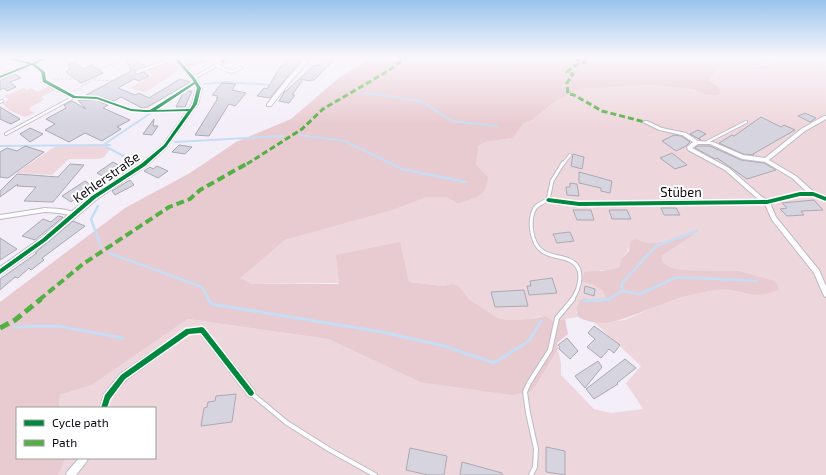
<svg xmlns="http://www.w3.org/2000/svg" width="826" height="475" font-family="'Exo 2',sans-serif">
<rect width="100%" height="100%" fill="#f3eef8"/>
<path fill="#eed7dc" d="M775,58H826V475H58L66,458H155V408H59L60,395L92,385L188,319L328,339L420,382L547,364L558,349L561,363V375L594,409L611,413L643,409L626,383L641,366L594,322H610L625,320L658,305L698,293L723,289L744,293L739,271L682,270L670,267L663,262L662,256L692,236L689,233C672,239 654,248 637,239L621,259L619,267L614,270H600L591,284L603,291L605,297L604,300L598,302L589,299L576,312L578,317L553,321L540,316L530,319L507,320L498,318L469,299L459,286L453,284L443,286L409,282L252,284L239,278L285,240L393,210L427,197H446L458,204L480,195L476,165L477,146L486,142L511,138L524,123L532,120L557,100L581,89L649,85L693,89L706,95C709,76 718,64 739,64C746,64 754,67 761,66C767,65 770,62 775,58Z
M172,61L180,70L146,92L130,88L154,74L144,70Z
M49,86L55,90L41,97L45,99L28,109L35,113L25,117L9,110L2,103L9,100L4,96L24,88L27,90L31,88L38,92Z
M100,145L111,148L104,157L98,159H69L52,175L16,173L56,146Z"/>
<path fill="#e8cbd0" d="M373,58H775C754,73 738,58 719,69C715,71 712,77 709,81L718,87L721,93L718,95H706L693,89L649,85L581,89L557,100L532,120L524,123L512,138L486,142L478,146L476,165L488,177C486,198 475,197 458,204L446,197H427L393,210L285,240L240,278L252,284H339L336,255L400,242L409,282L443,286L453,284L459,286L469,299L498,318L507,320L530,319L545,316L553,321L565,319L568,334L557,343L558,349L532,391L512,395L420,382L328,339L188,319L92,385L60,395L59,408H17V458H66L58,475H0V302L125,208L190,173L236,142L291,119L341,76Z
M689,233L693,234L692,236L662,256L663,262L670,267L682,270L739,271L774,281L777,284L779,290C774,291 769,294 764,294C748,297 732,287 716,290C696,293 678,298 660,305C632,314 607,332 578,317C575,309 577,302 584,298L598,302L604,300L605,297L603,291L591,284L582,282L584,272C593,271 612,271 619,267L621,259L629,251L631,241L637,239C654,248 672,239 689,233Z"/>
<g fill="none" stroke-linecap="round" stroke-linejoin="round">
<path stroke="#c6ddf5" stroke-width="2" d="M204,84L226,82L272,85
M359,92L421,101L452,121L497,126
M157,109L191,86
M299,135L345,141L392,164
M175,142L283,136
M0,146L110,145
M127,163V158L103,145L151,113"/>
<path stroke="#c6ddf5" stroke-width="2.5" d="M390,163L402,169L466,182
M98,206L91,219L101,247
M109,253L202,287L209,300
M622,291L640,294L677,277L757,281
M608,300L622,291V283L656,246L697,231"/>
<path stroke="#c6ddf5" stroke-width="3" d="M208,299L211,304L382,332L444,346L494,363L529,341L541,321
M584,301L610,299
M14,327L57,326L123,338"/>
</g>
<path fill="#d5d4df" stroke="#aaa9b3" d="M126,58H133L145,66L135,70L136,74L144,72L149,76L139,81L134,79L118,88L135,95L139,93L149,98L180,79L190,82L146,108H142L121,97L114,101L97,96L86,95L131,71Z
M183,58H205V61L187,66Z
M288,58H297L296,60H301L270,98L257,96L264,88L267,89L281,66H284Z
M324,58H336L313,81V79L310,81L300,79L302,81L292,95H295L289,103L279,101L285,91L284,93L313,66L319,65Z
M75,62L83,69L92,65L103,73L81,83L66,72L70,69L68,65Z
M15,74L21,78L10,82L16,87L7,91L4,88L0,90V80Z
M222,83L236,84L232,90L246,93L235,106L229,104L209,136L195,135L218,98H216L218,96L212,95Z
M184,91H192L185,107H176Z
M78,100H96L108,105L103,108L130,120L117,127L121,129L102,141L85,133L69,142L45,130L55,124L46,119L66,108L64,105L72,101L86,109Z
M0,107L20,119L11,124L0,119Z
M805,113L816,118L810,122L798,116Z
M761,117L781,127L784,125L795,130L753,154L754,155L743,154L719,143L732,135L734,136Z
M154,119L153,126H158L152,135L143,134Z
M30,128L43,134L30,142L20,134Z
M698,130L706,134L699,138L701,140L690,134Z
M674,135L681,136L690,142L686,146L676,151L662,141Z
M179,145L192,147L185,154L172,152Z
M25,146L44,152L8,178L0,177V152L7,148L17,151Z
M698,146H710L741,160L764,163L776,170L747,179L717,158L715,159L695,148Z
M672,153L687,165L675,169L660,158Z
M573,154L584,157L582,169L571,166Z
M113,162L122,167L106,178L97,173Z
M70,164L84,165L53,202L24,201L36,187L17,186L18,184L0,197V191L17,174L58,177Z
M157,166L168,171L158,178L144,171L150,167L153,169Z
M579,172L612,181L610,193L601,191V188L579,183Z
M130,180L134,185L115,195L112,191Z
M85,181L93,186L71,202L62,196Z
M570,183L577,184L579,196L567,195L566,187H570Z
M814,200L823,210L801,211L804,215L787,216L780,209L787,208L782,203Z
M661,208H676L680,215H664Z
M573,210H591L594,220H577Z
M609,210H627L631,219H612Z
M58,216L63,217L35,240L22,236L43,219L51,222Z
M73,221L85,226L42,258L44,260L31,270L29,268L18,278L15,277L0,290V279L37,253H35Z
M570,232L574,241L557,243L553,234Z
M0,238L17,249L0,260Z
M552,278L557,293L529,295L527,286H531L530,281Z
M585,286L595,289L594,296L584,293Z
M524,290L528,306L495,307L491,292Z
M594,326L620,345L614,353L609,349L601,358L587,347L595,339L588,333Z
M567,338L578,351L570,359L559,349L560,347L558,345Z
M625,359L636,368L617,383L618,384L594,399L586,389Z
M598,361L602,367L585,388L575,376Z
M236,394L232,422L201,426L204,408L207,407L208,402L215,401L216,396Z
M546,447L565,451V475L546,472Z
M410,448L447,456L444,475H428L406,470Z
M462,462L502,473V475H460Z"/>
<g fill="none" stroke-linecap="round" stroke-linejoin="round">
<g stroke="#beb9c3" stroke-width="4">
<path id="service-far2" d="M217,66L232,72L241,68
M137,72L175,58
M0,102L2,101
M6,134L74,97
M707,142L746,122
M563,164L570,155"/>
</g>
<g stroke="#beb9c3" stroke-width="5">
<path id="service-far1" d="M563,163L552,181L548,200C543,202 538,204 535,208C528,220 531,243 542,251C550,257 560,256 569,260C586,267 580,288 572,300"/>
</g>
<g stroke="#beb9c3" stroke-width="6">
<path id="service" d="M252,394L287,423L330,450L375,475
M531,475L535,467L536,449L528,413L525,392L529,383L550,350L557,318L573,299"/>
</g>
<g stroke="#beb9c3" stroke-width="2">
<path id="minor" d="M3,58C20,58 33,60 45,72L46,80L75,96L97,97L132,109L145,110L191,109L193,110L191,111L145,112L131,111L96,99L72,98L42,82L41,72L32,65Z
M227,58H233L194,79L191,78Z
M306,58H311L291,81L271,106H267V104L287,79Z
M824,116H826V119L805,131L769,160L796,176L815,193L826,197V201L813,196H800L770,203L776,217L819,270L826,286V297L824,296L814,273L772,220L765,204L579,206L548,202L545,200L548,198L579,202L759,200L725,170L688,150L687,147L693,142L682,135L659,130L643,122L645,121H647L662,128L686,133L698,141L713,142L743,155L765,158L801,129ZM698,144H710L742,159L765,162L792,178L807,192H800L768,200L762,197L729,168L692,148Z
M45,208C55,209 68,208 76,214L73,216L59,213L45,212L0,219V215Z
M202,327L204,328L254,390L255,393L254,396L251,397L248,396L200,333L189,334L126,380L110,399L108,408H100L104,394L120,374L186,329Z
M79,458H88L87,461L76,475H66L67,472Z"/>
</g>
<g stroke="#beb9c3" stroke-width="2">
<path id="tertiary" d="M173,58H178L195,77L202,88L198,104L167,147L145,167L97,199L47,242L0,275V267L41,238L91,195L141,163L163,145L192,104L196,88L191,79Z"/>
</g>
<g stroke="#beb9c3" stroke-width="2">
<path id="secondary" d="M41,58H50L0,79V75Z"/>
</g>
<path stroke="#d1cfd2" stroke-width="1" stroke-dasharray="2.5 1.5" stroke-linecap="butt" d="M138,58L139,66
M333,62L336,58
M353,63L358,58
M110,64L120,71
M85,75L91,72
M53,79H75
M94,80L116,81L132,72
M74,91L97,77L91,72L119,61"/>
<use href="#service-far2" stroke="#fdfcfe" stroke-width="2.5"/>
<use href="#service-far1" stroke="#fdfcfe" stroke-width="3"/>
<use href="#service" stroke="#fdfcfe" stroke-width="4"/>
<use href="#minor" fill="#fdfcfe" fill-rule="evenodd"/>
<use href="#tertiary" fill="#fdfcfe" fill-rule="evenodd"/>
<use href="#secondary" fill="#fdfcfe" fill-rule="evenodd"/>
<path stroke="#54b044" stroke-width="3" stroke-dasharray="6 3" stroke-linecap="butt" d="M580,58L577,60L585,62L574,66L567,72L573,74L567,83L568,94L574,95L602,111L645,122
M222,63L224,58
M247,164L302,129L323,109L388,71L405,58"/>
<path stroke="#54b044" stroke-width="4" stroke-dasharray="8 4" stroke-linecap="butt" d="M39,300L83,264L169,207L190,199L200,190L248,163"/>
<path stroke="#54b044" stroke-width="5" stroke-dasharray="10 5" stroke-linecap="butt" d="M0,328L15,320L41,299"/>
<g stroke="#fff" stroke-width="3">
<path id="cycleway" d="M4,58H13L32,63L43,58H48L35,64L45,72L46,80L75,96L97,97L131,109L145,110H150L194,82L192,79L174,58H177L194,77L201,88L197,104L166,147L145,166L96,198L46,241L0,274V269L42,239L92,196L141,164L164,145L188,111L145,112L131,111L97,99L73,98L43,82L41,72L32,65L0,78V76L29,64ZM195,84L197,88L193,104L190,109L156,110Z
M800,192H813L826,197V201L813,196H800L767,204L579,206L548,202L546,200L548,198L579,202L767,200Z
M202,327L204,328L253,391L254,393L253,395L251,396L249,395L201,333L189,334L125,379L110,399L107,408H101L105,395L121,375L186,329Z"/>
</g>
<use href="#cycleway" fill="#00873e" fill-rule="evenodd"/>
</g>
<linearGradient id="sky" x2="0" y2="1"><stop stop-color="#9ac4ed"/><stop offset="0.46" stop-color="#faf7fc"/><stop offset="1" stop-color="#faf7fc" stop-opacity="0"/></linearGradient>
<rect width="826" height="125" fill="url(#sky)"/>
<g text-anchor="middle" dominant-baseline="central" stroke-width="4" stroke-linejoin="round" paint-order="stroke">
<g font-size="13" fill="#0f0912" stroke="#fff">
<text transform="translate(106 177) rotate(-35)">Kehlerstraße</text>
<text x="681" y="192">Stüben</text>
</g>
</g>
<rect x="16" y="407" width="140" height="52" fill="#ffffff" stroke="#9f9da0"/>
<rect x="24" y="420" width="20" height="6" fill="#00873e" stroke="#9f9da0"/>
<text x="52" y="427" font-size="12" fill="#0f0912">Cycle path</text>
<rect x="24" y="440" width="20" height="6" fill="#54b044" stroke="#9f9da0"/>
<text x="52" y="447" font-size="12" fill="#0f0912">Path</text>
</svg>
